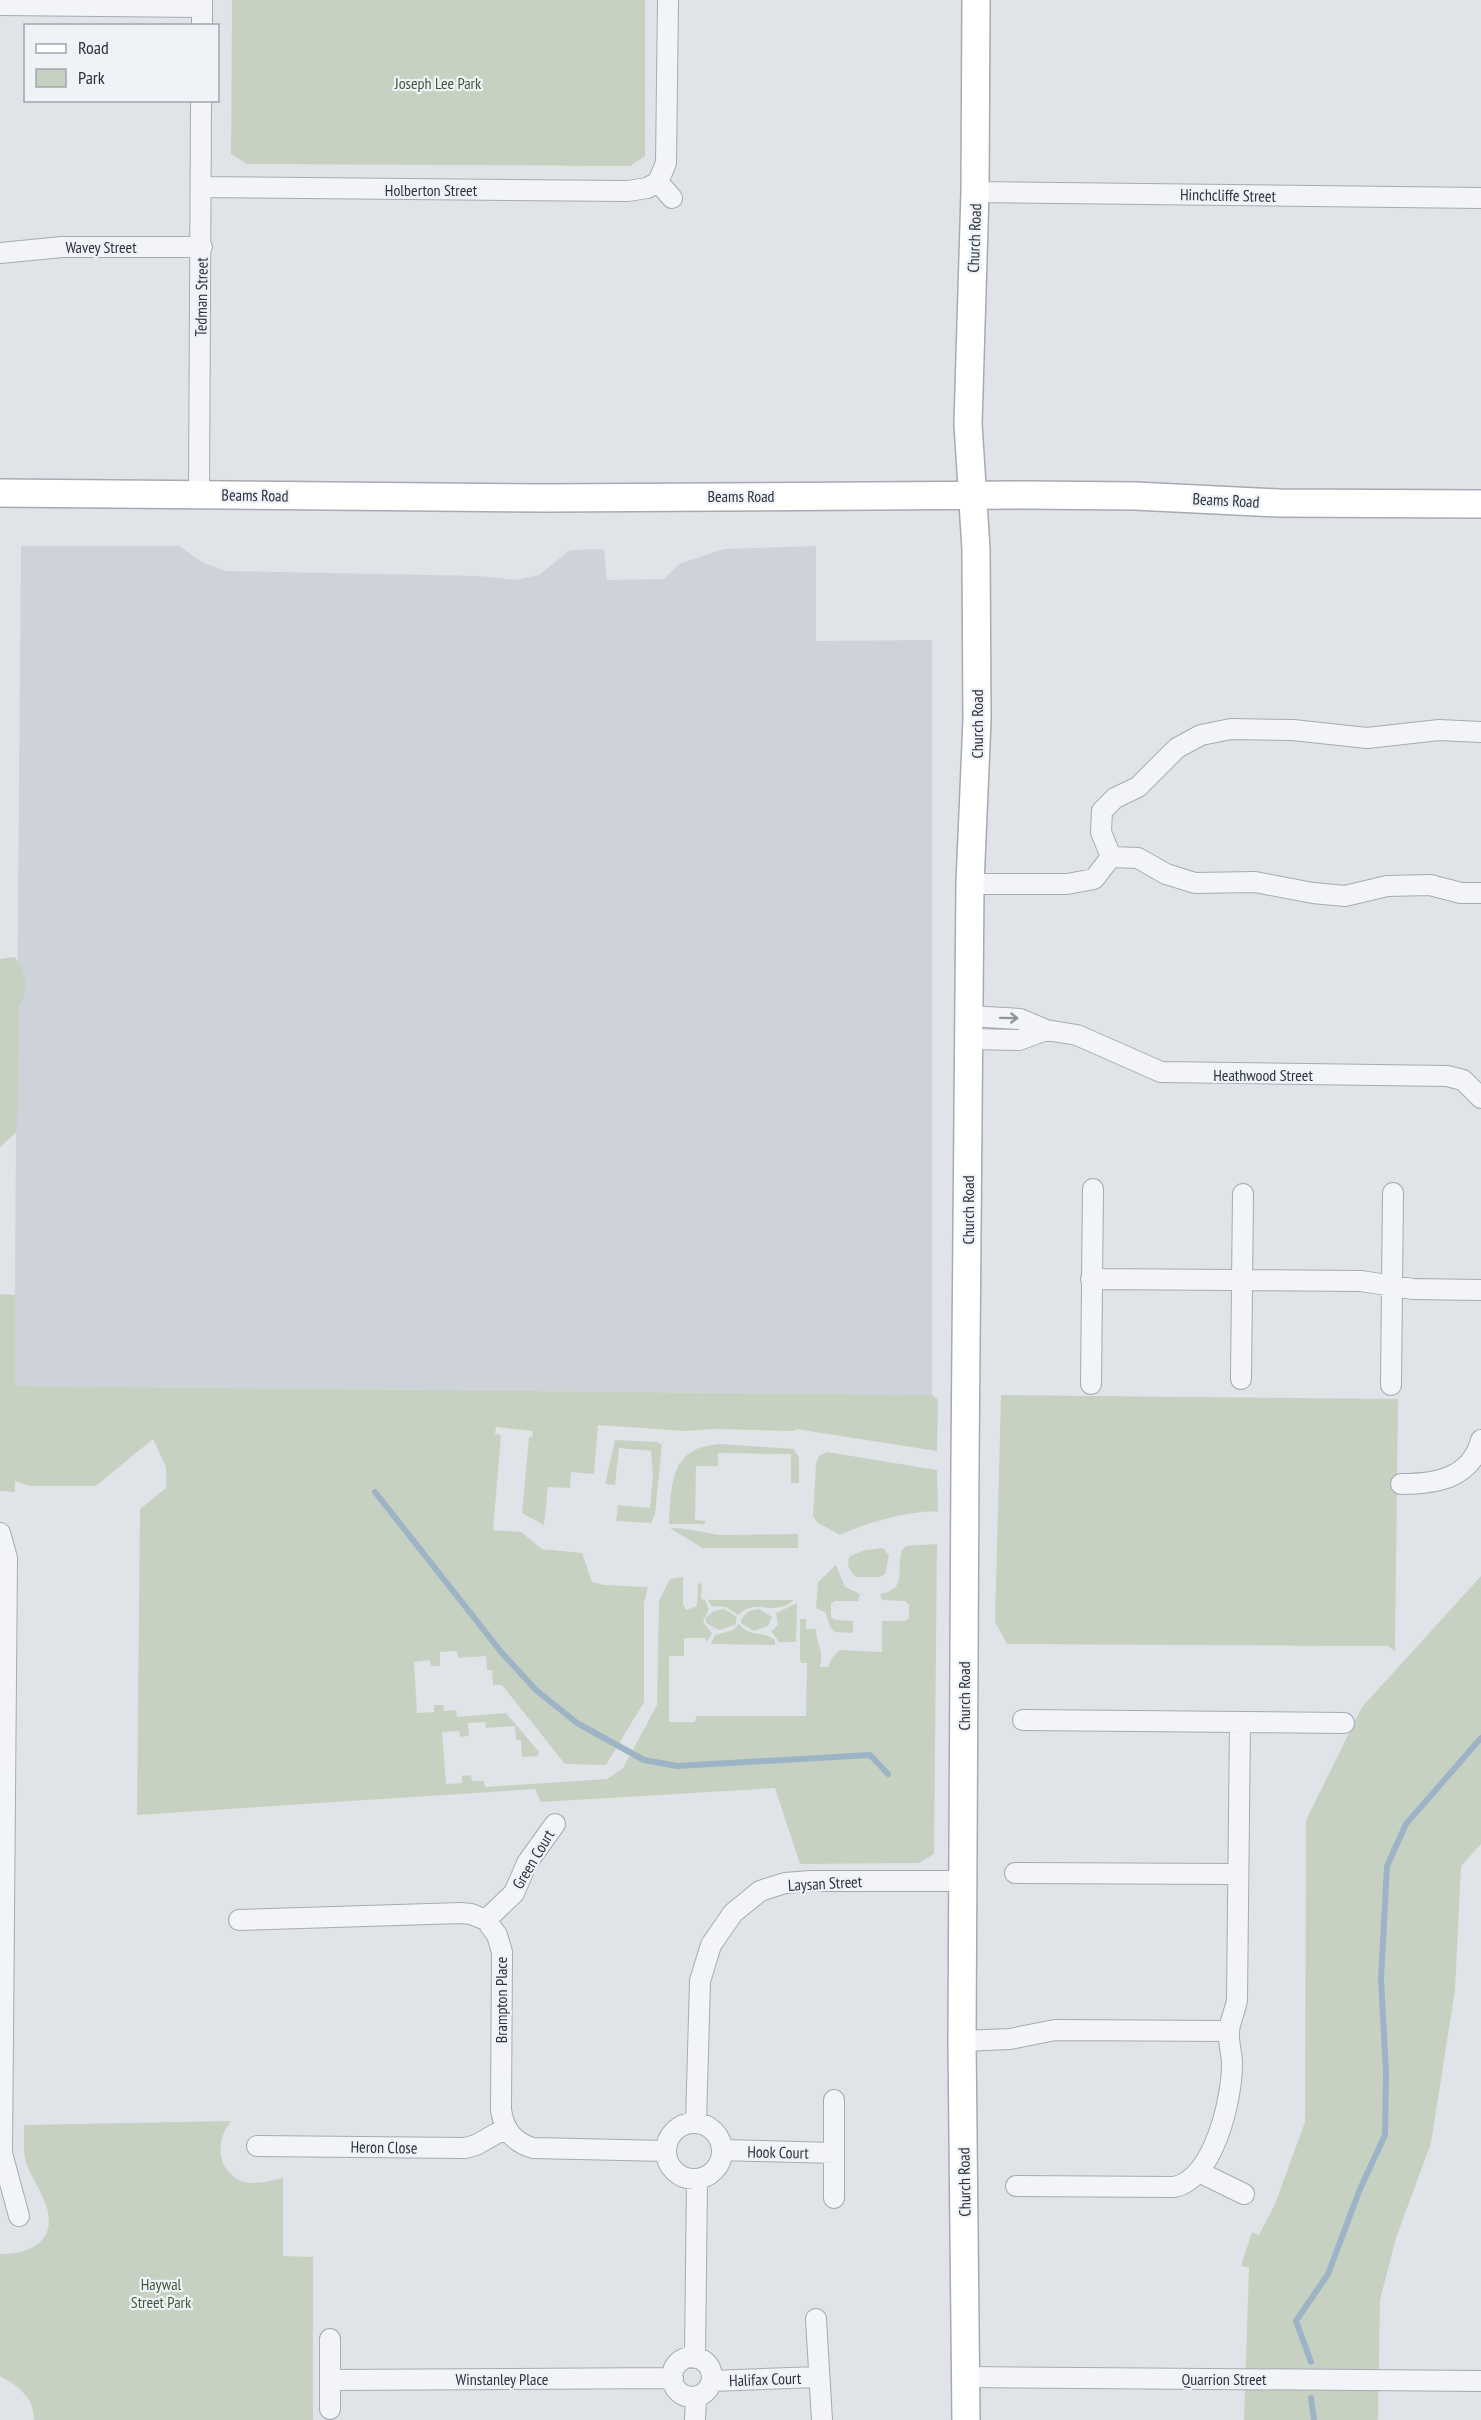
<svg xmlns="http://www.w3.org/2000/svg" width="1481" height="2420" font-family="'PT Sans Narrow',sans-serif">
<rect width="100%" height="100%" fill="#e0e4e8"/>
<path fill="#ced3da" d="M21,546H179L202,562L225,571L479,576L516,580L539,575L570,550L604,549L607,580L664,579L679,564L724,549L816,546V641L932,640V1395L14,1386Z"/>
<path fill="#c7d1c2" d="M232,0H645V156L630,166L247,164L231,154Z
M15,957C26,974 30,989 19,1006L17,1132L0,1147V959Z
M0,1294L15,1295V1386L932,1395L938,1400L937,1451L796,1429L795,1431L717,1429L685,1431L598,1425L594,1474L571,1472L570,1488L548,1487L544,1525L522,1513L529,1437H532L533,1431L496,1427L495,1434L501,1435L493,1530L521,1532L542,1549L582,1553L592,1582L604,1585L648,1587L644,1603V1702L606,1765L565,1764L502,1685H493L492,1670H487L486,1656L458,1658L457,1651L440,1652V1666H431L430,1660L414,1662L417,1713L434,1712V1705H443L444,1711L456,1710L457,1717L506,1713L539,1752L538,1756L522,1757L521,1740H516L515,1726L486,1728L485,1722L468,1723L469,1736L460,1737L459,1731L442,1732L446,1784L462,1783V1776L471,1775L472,1781H484L485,1787L607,1779L623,1768L657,1705L659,1601L670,1579L683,1577V1604L686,1610L697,1606L698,1583L702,1584L701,1599L705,1600L709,1609L703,1622L712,1633L707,1642L705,1638H684V1656H669V1722H695L696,1716H806L807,1663H801L800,1659V1619H806V1629H816C816,1646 824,1645 820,1667H828L831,1659L840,1650L882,1652V1621H905L909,1618V1605L905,1601L882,1600L880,1594C909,1589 895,1570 902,1550L906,1546L937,1544L934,1854L919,1863L800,1864L775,1788L541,1802L535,1789L137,1815L140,1509L166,1488V1467L153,1439L96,1486H31L15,1481V1492L0,1491Z
M1001,1395L1398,1399L1395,1651L1388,1646L1007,1644L995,1622Z
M615,1440L657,1442L662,1445L655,1514L651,1523L616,1521L618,1505L650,1508L653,1475L651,1451L619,1448L615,1485L605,1484Z
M720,1444L794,1449L799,1458V1483H791V1454L718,1453V1466H696L695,1520L705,1521V1524H669C672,1484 669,1447 720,1444Z
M827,1452L937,1470L938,1512C915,1509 861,1524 840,1535L818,1523L813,1516L816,1464L819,1456Z
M670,1528C688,1528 702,1532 718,1535L798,1534V1548H702Z
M883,1548L889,1556L885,1574L880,1577H856C849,1571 846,1564 850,1556L865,1550Z
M836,1565L845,1587L860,1594L858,1601H835L831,1604V1617L835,1620L853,1621V1633L835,1632L830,1627L826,1613L816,1608L818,1582Z
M1481,1576V1844L1461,1866L1455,1990L1431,2143L1396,2238L1380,2300L1378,2420H1244L1249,2267L1241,2266L1252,2232L1259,2235L1275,2204L1305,2122L1306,1820L1362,1707Z
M708,1600H794C773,1618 756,1597 738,1615L726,1607L711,1606Z
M797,1603L796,1642H779L771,1631L778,1625L776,1613Z
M724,1609L737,1617L735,1625L719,1630L706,1623V1617L714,1611Z
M759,1609L772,1617L768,1626L754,1631L741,1623V1619L749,1611Z
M739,1624C750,1638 761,1630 775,1640V1645L711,1644L715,1635L733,1630Z
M231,2121C217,2138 215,2165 237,2179C250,2187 270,2181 283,2178V2256L313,2257V2420H34C34,2397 18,2386 0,2376V2254C31,2255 58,2240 46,2205C41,2190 31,2177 26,2162C23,2151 24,2137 24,2125Z"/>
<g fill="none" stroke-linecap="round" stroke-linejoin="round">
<path stroke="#9db4c6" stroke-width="6" d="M375,1492L502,1653L536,1690L577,1723L644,1760L677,1766L870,1755L888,1774
M1311,2362L1296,2321L1328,2274L1360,2189L1385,2135L1386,2072L1381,1979L1387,1866L1406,1824L1481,1738
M1311,2398L1314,2420"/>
<g stroke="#a6abb2" stroke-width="22">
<path id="street" d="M668,0L666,163L658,182L672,198
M0,5L202,7
M202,26V0
M201,187L628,191L647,188L658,182
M975,192L1481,198
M0,253L62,247H202
M199,494L201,100
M1111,857L1101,832L1102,811L1115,798L1138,787L1177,748L1201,735L1231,729L1293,730L1367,738L1439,730L1481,732
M1111,857L1138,858L1166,874L1195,883L1255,882L1313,893L1345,896L1387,886L1430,885L1461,893H1481
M970,884H1067L1094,879L1111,857
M969,1016L1020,1019L1046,1030L1077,1035L1161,1072L1447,1076L1463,1080L1481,1098
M969,1039L1019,1040L1046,1030
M1091,1279L1361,1281L1413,1289L1481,1290
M1241,1379L1243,1194
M1091,1384L1093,1189
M1391,1385L1393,1193
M1401,1484C1435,1484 1471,1479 1481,1440
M0,1533L7,1558L2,2153L19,2216
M1023,1720L1344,1723
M1015,1873L1237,1874
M239,1920L461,1913L471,1914L486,1920L497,1935L502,1952L501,2110C504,2130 513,2142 533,2148L666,2151
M486,1920L514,1893L527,1863L555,1824
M962,2041L1010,2039L1055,2030L1229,2031
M696,2123L700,1981L711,1945L733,1913L760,1891L785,1883L811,1881H964
M666 2151a28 28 0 1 1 56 0a28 28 0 1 1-56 0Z
M257,2146L465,2148L476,2145L506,2128
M722,2150L834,2153
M1199,2172L1244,2194
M1016,2186L1174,2187C1214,2179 1232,2099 1232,2064C1232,2053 1228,2042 1229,2031C1230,2021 1235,2011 1237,2000L1240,1722
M834,2198V2100
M816,2319L822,2420
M330,2339V2409
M672 2377a20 20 0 1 1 40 0a20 20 0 1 1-40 0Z
M695,2358L697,2179
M966,2377L1481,2381
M331,2380L673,2378
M712,2381L818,2377
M695,2420L696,2397"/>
</g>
<g stroke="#a6abb2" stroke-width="30">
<path id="secondary" d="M0,493L545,498L1025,495L1135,496L1279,503L1481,504
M966,2420L962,2041L965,1463L970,884L977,720L976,549L968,424L975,192L976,0"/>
</g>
<use href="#street" stroke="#f2f4f7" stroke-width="20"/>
<use href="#secondary" stroke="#fff" stroke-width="27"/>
</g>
<defs><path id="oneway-shaft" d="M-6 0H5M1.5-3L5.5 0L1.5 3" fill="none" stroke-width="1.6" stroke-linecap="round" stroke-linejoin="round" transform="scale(1.5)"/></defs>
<use stroke="#8e949b" href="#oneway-shaft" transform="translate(1009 1018) rotate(1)"/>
<g text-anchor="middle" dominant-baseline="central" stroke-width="4.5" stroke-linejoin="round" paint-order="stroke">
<g font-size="16" fill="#405938" stroke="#eff2f6">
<text x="438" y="83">Joseph Lee Park</text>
<text x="161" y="2284">Haywal<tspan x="161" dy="18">Street Park</tspan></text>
</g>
<g font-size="16" fill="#2a333f" stroke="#eff2f6">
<text x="431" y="190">Holberton Street</text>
<text transform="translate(1228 195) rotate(1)">Hinchcliffe Street</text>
<text transform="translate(974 238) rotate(-88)">Church Road</text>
<text x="101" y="247">Wavey Street</text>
<text transform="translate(201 297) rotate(-89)">Tedman Street</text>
<text transform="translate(255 495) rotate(1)">Beams Road</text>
<text x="741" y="496">Beams Road</text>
<text transform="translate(1226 500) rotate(3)">Beams Road</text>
<text transform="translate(977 724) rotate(-90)">Church Road</text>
<text x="1263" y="1075">Heathwood Street</text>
<text transform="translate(968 1210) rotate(-90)">Church Road</text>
<text transform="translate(964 1696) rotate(-90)">Church Road</text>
<text transform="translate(533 1859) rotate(-59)">Green Court</text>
<text transform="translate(825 1883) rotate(-3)">Laysan Street</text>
<text transform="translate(501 2000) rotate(-90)">Brampton Place</text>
<text transform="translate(384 2147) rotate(1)">Heron Close</text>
<text transform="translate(778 2152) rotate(1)">Hook Court</text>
<text transform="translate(964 2182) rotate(-91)">Church Road</text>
<text x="502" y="2379">Winstanley Place</text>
<text transform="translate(765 2379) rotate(-2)">Halifax Court</text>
<text x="1224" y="2379">Quarrion Street</text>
</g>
</g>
<rect x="24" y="24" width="195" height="78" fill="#eff2f6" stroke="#a0a6ad" stroke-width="1.5"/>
<rect x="36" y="44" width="30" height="9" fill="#ffffff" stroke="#a0a6ad" stroke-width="1.5"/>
<text x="78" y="54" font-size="18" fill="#2a333f">Road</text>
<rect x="36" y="69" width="30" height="18" fill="#c7d1c2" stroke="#a0a6ad" stroke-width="1.5"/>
<text x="78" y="84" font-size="18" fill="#2a333f">Park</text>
</svg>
